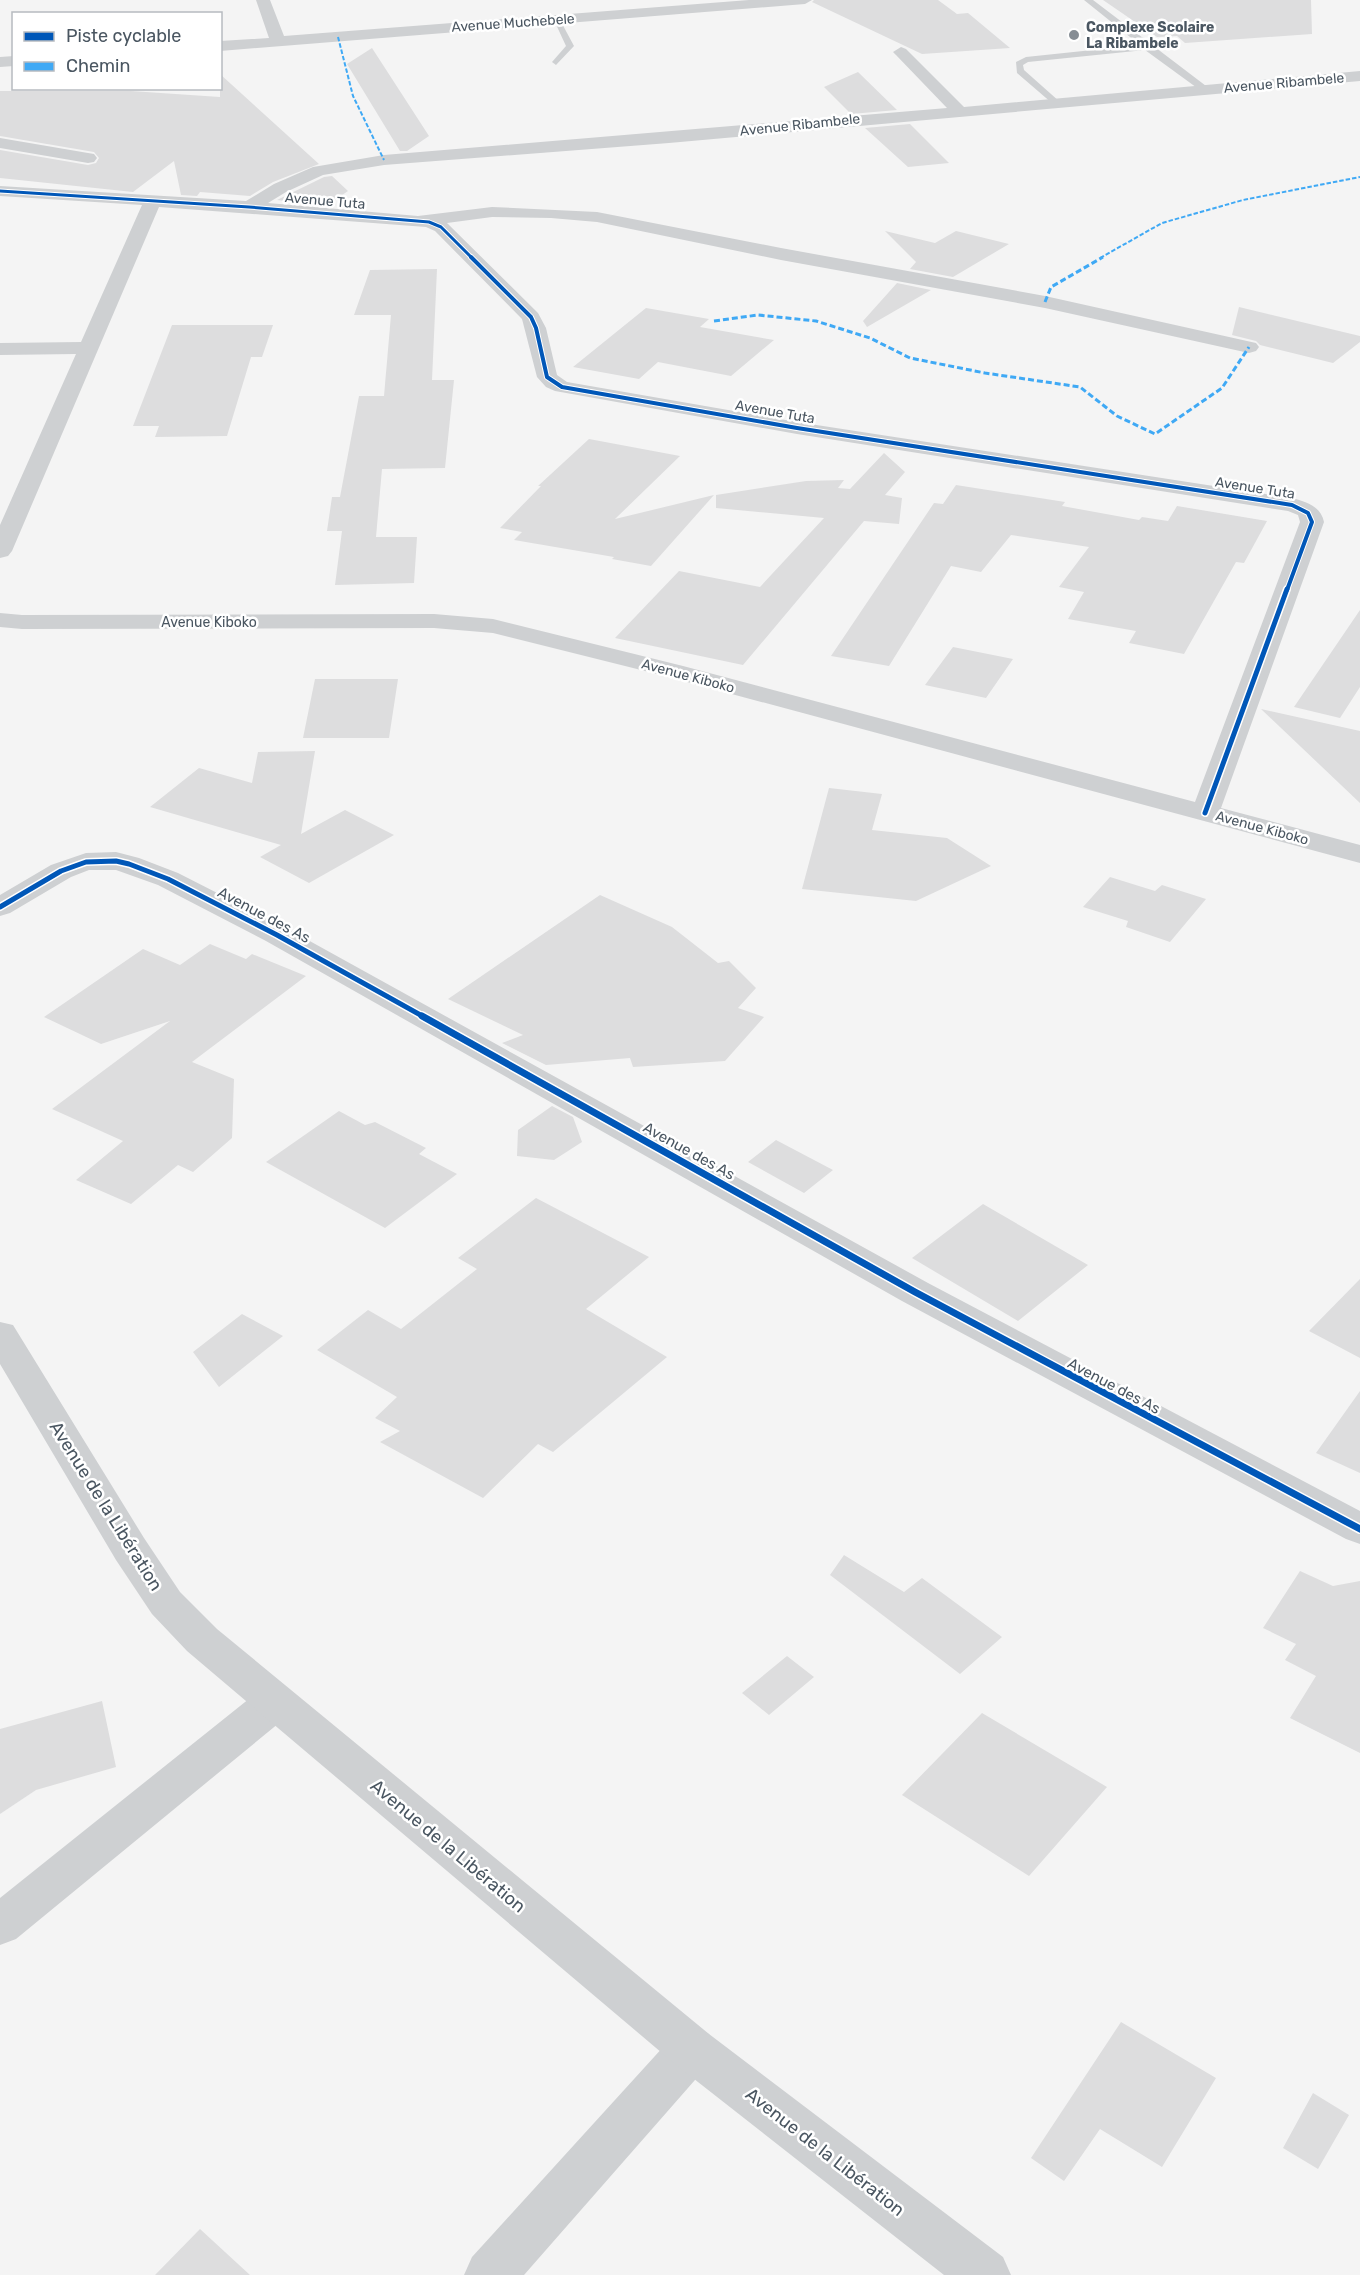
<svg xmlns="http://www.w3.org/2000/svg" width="1360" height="2275" font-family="Rubik,sans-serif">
<rect width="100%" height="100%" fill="#f4f4f4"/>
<path fill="#ddddde" d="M814,0H938L957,14L968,13L1010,48L922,54L812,2Z
M1103,0H1311L1312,34L1185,43L1177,36L1157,37Z
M372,48L429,136L407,151H400L347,64Z
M858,72L897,110L851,114L824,87Z
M220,74L319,164L273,182L250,196L200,192L197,196L181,195L174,161L133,192L0,178V150L88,165L96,163L99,158L94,152L0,136V91H131L220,97Z
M910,124L949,163L908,167L865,128Z
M332,176L348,191L326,206L277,200L324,177Z
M885,231L935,243L956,231L1009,244L953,277L910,269L916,262Z
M437,269L432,380H454L445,468L382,469L376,537H417L414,583L335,585L342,531H327L332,497H340L359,396H384L391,315H354L370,270Z
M897,283L931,290L867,327L863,321Z
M1239,307L1360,336V342L1333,363L1260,345L1256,341L1232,335Z
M646,308L709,319L700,327L774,340L731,376L658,362L639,379L573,367Z
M172,325H273L262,357H251L227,436L155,437L159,426H133Z
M589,439L680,456L615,519L714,495L651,566L612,559L614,557L514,540L522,532L500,528L541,486H538Z
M884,453L905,472L885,495L902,498L899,524L864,521L743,665L615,638L679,571L760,587L824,518L716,508V495L806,481L844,480L838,488L850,489Z
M956,485L1065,502L1062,506L1139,520L1142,517L1168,521L1177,506L1267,521L1244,563L1236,562L1184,654L1129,643L1136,631L1068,619L1084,592L1059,587L1089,547L1011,535L981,572L951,566L889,666L831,656L934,503L943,504Z
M1360,610V687L1340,718L1294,707Z
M953,647L1013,659L986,698L925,685Z
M315,679H398L389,738H303Z
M1261,709L1360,731V803Z
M315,751L301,834L345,810L394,835L309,883L260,857L281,845L150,807L199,768L252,783L258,752Z
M829,788L882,794L872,830L947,838L991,866L916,901L802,889Z
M1110,877L1155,891L1162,885L1206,899L1170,942L1126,927L1128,921L1083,907Z
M600,895L672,927L718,963L729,961L756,988L738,1008L764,1017L725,1061L633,1067L630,1058L546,1065L502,1043L523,1035L448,999Z
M210,944L246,959L252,954L306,976L192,1062L234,1079L232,1138L193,1172L178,1165L131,1204L76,1180L123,1141L52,1109L170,1021L101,1044L44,1017L143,949L180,965Z
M552,1106L573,1117L582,1142L554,1160L517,1156L518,1130Z
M339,1111L365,1125L375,1122L426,1148L419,1154L457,1174L385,1228L266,1162Z
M776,1140L833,1170L804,1193L748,1162Z
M536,1198L649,1257L586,1309L667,1357L553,1452L538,1444L483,1498L380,1442L400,1431L375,1418L397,1397L317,1350L368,1310L401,1329L477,1269L458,1258Z
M983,1204L1088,1265L1018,1321L912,1258Z
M1360,1279V1358L1309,1331Z
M242,1314L283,1336L219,1387L193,1352Z
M1360,1391V1473L1316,1453Z
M844,1555L904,1592L922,1578L1002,1637L960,1674L830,1575Z
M1300,1571L1333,1586L1360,1581V1753L1290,1718L1316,1676L1285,1660L1296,1644L1263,1628Z
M787,1656L814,1677L769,1715L742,1693Z
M102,1701L116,1767L36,1790L0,1814V1729Z
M982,1713L1107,1787L1029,1876L902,1795Z
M1121,2022L1216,2078L1162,2167L1100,2129L1064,2181L1031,2158Z
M1313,2093L1349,2115L1318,2169L1283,2148Z
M200,2229L250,2275H155Z"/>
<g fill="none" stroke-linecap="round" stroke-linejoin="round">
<path fill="#ced0d2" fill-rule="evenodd" d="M1084,0H1093L1210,89V93H1204L1145,50L1028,62L1023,65L1024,70L1060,102L1053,104L1017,73L1016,62L1026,57L1140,45Z
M553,18H559L574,46L556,65L552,62L566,46Z"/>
<path fill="#ced0d2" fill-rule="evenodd" d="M256,0H270L284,36L749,0H812L805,4L220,51V41L269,38Z
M901,47L906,49L964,107L1360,71V81L669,143L384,165L323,175L286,192L268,203L418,216L492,207L597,212L781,248L1045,296L1256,343L1259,347L1256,351L1249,353L1045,308L781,260L597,222L551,218L492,217L447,223L538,313L546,328L557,375L567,382L797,422L1292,498C1306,502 1321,506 1324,522L1221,808L1360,845V863L665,676L493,633L434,628L22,629L0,627V613L22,615L434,614L493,619L683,666L1195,802L1300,522L1298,515L1288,511L797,434L555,391L546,387L537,377L522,319L435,231L426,227L159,207L12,551L8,556L0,558V525L76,354L0,355V343L81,342L142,205L0,196V186L246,201L274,184L313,167L384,155L947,108L896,55L893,52Z
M14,56V66L0,67V57Z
M0,138L88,153L94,154L97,158L94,162L88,163L0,148Z
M116,852L139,858L178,873L288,929L928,1283L1360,1511V1544L1346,1539L902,1301L266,941L158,885L116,870H89L71,877L10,913L0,916V895L51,865L86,853Z
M275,1685L290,1690L296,1702L290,1714L16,1939L0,1945V1898L260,1690Z
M692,2027L709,2034L716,2049L709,2064L524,2275H464L472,2257L675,2034Z"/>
<path fill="#ced0d2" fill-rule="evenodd" d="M0,1322L13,1325L144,1538L180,1592L217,1629L709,2034L1003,2257L1011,2275H944L675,2064L187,1651L152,1614L116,1560L0,1364Z"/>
<path stroke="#3fa9f5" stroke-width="2" stroke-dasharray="4.5 2" stroke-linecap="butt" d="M338,37L353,96L384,160
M1100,258L1162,223L1243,200L1360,177"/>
<path stroke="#3fa9f5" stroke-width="3" stroke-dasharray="6 3" stroke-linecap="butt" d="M1045,302L1051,287L1103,257
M714,321L758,315L816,321L870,338L910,358L985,373L1080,387L1117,416L1155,434L1222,388L1249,347"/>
<g stroke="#fff" stroke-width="5">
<path id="cycleway-far3" d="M0,191L249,207L429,222L441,227L472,258"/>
</g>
<g stroke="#fff" stroke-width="6">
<path id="cycleway-far2" d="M471,257L531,317L536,328L547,377L562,387L797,428L1292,505L1308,513L1312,522L1287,590"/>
</g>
<g stroke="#fff" stroke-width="8">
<path id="cycleway-far1" d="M1205,813L1287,589
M0,907L61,871L86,862L116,861L129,864L168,879L277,935L424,1017"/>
</g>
<g stroke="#fff" stroke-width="10">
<path id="cycleway" d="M422,1016L915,1292L1360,1529"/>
</g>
<use href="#cycleway-far3" stroke="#0057b8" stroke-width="3"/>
<use href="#cycleway-far2" stroke="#0057b8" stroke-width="4"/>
<use href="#cycleway-far1" stroke="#0057b8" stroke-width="5"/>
<use href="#cycleway" stroke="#0057b8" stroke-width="7"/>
</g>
<circle fill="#868d94" stroke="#fff" stroke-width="2" cx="1074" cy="35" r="6"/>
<g text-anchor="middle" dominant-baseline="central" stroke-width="5" stroke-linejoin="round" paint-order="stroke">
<g font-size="14" fill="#4a5661" stroke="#fff">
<text transform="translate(513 23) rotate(-4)">Avenue Muchebele</text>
<text transform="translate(1284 83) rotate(-5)">Avenue Ribambele</text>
<text transform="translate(800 125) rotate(-6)">Avenue Ribambele</text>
<text transform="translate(325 201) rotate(5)">Avenue Tuta</text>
<text transform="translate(775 412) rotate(10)">Avenue Tuta</text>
<text transform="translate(1255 488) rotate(9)">Avenue Tuta</text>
<text x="209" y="622">Avenue Kiboko</text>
<text transform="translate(688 676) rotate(15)">Avenue Kiboko</text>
<text transform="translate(1262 828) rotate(15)">Avenue Kiboko</text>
</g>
<g font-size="14" font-weight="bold" fill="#4a5661" stroke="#fff" text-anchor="start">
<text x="1086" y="27">Complexe Scolaire<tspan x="1086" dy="16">La Ribambele</tspan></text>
</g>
<g font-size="15" fill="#4a5661" stroke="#fff">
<text transform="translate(264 915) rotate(28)">Avenue des As</text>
<text transform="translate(689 1151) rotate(29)">Avenue des As</text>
<text transform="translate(1114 1386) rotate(28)">Avenue des As</text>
</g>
<g font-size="18" fill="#4a5661" stroke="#fff">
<text transform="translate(106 1506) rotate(58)">Avenue de la Libération</text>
<text transform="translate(448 1846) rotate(40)">Avenue de la Libération</text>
<text transform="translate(825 2152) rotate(38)">Avenue de la Libération</text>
</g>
</g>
<rect x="12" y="12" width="210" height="78" fill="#ffffff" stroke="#b7bbc0" stroke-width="1.5"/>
<rect x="24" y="32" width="30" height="9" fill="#0057b8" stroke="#b7bbc0" stroke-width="1.5"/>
<text x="66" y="42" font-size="18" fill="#4a5661">Piste cyclable</text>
<rect x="24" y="62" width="30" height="9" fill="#3fa9f5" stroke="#b7bbc0" stroke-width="1.5"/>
<text x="66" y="72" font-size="18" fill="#4a5661">Chemin</text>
</svg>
